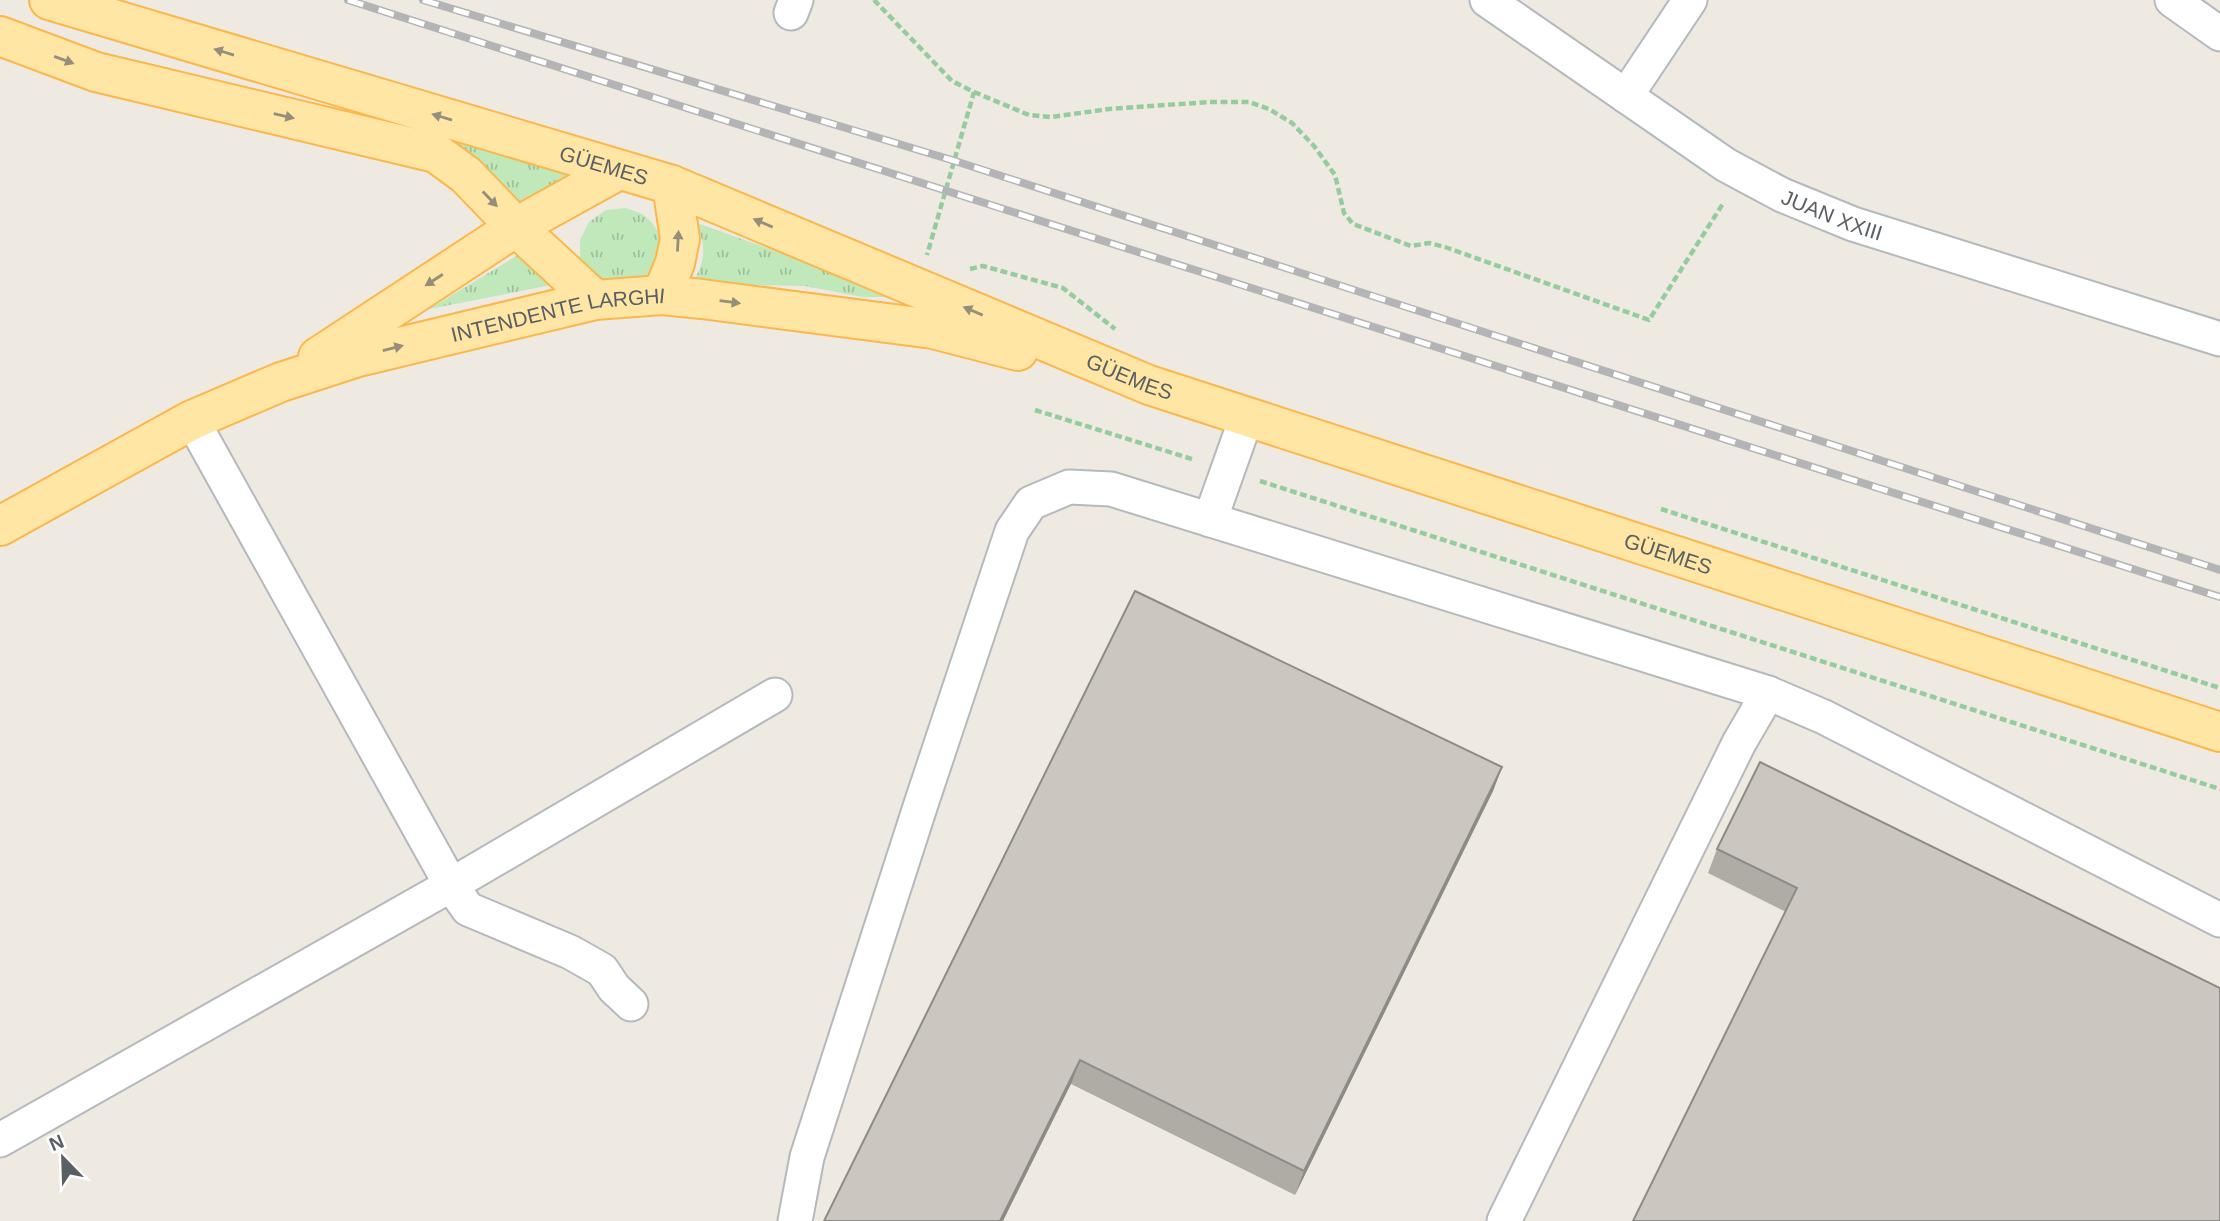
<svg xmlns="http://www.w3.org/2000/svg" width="2220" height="1221" font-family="Arial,sans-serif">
<defs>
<pattern id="grass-tufts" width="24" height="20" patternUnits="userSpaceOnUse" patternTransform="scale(1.75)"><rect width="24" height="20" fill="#c0e8bb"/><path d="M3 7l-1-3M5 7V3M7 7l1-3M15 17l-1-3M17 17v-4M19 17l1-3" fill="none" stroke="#9fbf9c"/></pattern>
</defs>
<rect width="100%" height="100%" fill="#eeeae1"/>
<path fill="url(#grass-tufts)" d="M428,127L579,171L566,176L522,204L499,183Z
M626,208C632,211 641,212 646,217C667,235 667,264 647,281C641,286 633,288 626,291L590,277L580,260V240L589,222L606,210Z
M697,223L904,297H862L805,286L692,284C706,260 706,249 697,223Z
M523,252L557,284L429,309Z"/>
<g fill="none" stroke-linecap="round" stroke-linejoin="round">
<g stroke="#b4b9bd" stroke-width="37">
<g id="minor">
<path id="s1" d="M1487,0L1726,165L1782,195L1853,224L2220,339"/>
<path d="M2172,0L2220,34"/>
<path d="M791,13L796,0"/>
<path d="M1626,96L1690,0"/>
<path d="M192,420L451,885L468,909L570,952L602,970L614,988L631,1004"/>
<path d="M1210,520L1247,416"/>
<path d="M0,1140L451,885L775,695"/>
<path d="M795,1221L807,1157L921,804L1012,531L1031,503L1069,487L1111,489L1768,693L1824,717L2220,920"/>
<path d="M1504,1221L1739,743L1768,693"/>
</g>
</g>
<g stroke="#fcb74c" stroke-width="42">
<g id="major">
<path id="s2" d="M49,0L672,185L1149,385L2220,732"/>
<path d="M0,36L96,72L436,153L466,175L516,227L595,300"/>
<path d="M662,295L675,263L680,239L672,185"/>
<path d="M318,357L516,227L619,170"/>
<path id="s3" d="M0,526L192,420L281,382L358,357L595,300L662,295L702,299L933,329L1018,351"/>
</g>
</g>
<path stroke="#95cc9e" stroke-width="4.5" stroke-dasharray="7 3.5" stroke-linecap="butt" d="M874,0L952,81L974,92L927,255
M974,92L1029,115L1051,117L1109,109L1209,102H1249L1269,109L1292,123L1314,146L1335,175L1344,213L1353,224L1411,246L1429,243L1445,247L1649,320L1724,202
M970,269L983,266L1063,288L1115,329
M1035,410L1195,460
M1260,481L2220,789
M1661,509L2220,688"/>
<use href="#minor" stroke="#fff" stroke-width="33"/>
<use href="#major" stroke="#ffe6a5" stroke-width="38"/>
<g stroke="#b3b4b5" stroke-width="8">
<path id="rail" d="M348,0L2220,597
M423,0L955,161L2220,570"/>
</g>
<use href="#rail" stroke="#fff" stroke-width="5" stroke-dasharray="16" stroke-linecap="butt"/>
</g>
<path fill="#afaba5" d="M1502,767L1493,791L1295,1195L1071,1084L824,1221Z
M1717,849L2220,988L1786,912L1708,873Z"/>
<path fill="#8e8b86" d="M1502,767L1493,791L1295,1195L1304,1171Z
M1080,1060L1071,1084L1003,1221H1000Z"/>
<path fill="#cbc7c0" stroke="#8e8b86" stroke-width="2" d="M1135,591L1502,767L1304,1171L1080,1060L1000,1221H824Z
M1760,762L2220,988V1221H1633L1797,888L1717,849Z"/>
<defs><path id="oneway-solid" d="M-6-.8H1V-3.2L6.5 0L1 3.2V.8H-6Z" transform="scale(1.75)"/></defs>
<g fill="#948e7b">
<use href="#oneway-solid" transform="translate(224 52) rotate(-163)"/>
<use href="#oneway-solid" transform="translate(64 60) rotate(20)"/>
<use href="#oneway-solid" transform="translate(284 116) rotate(13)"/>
<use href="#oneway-solid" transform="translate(442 117) rotate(-163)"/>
<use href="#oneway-solid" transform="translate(490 199) rotate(46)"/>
<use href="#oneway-solid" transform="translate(763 223) rotate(-157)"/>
<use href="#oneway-solid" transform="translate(678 241) rotate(-87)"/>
<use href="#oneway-solid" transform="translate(434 280) rotate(147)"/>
<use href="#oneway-solid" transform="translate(730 302) rotate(7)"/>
<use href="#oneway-solid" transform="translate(973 311) rotate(-157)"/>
<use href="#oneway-solid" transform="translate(393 348) rotate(-14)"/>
</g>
<g text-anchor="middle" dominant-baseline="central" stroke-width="5" stroke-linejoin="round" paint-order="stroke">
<g font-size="21" fill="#5a5f64" stroke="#fff">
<text stroke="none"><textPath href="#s2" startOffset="579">GÜEMES</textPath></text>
<text stroke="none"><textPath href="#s1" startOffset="408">JUAN XXIII</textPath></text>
<text stroke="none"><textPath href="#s3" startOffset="602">INTENDENTE LARGHI</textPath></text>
<text stroke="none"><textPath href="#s2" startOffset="1146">GÜEMES</textPath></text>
<text stroke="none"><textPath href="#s2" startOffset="1713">GÜEMES</textPath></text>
</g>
</g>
<g transform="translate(63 1158) rotate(337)" stroke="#ffffff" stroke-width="5" paint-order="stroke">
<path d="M0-5L12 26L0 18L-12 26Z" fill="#5a5f64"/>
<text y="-10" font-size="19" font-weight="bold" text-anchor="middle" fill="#5a5f64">N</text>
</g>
</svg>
